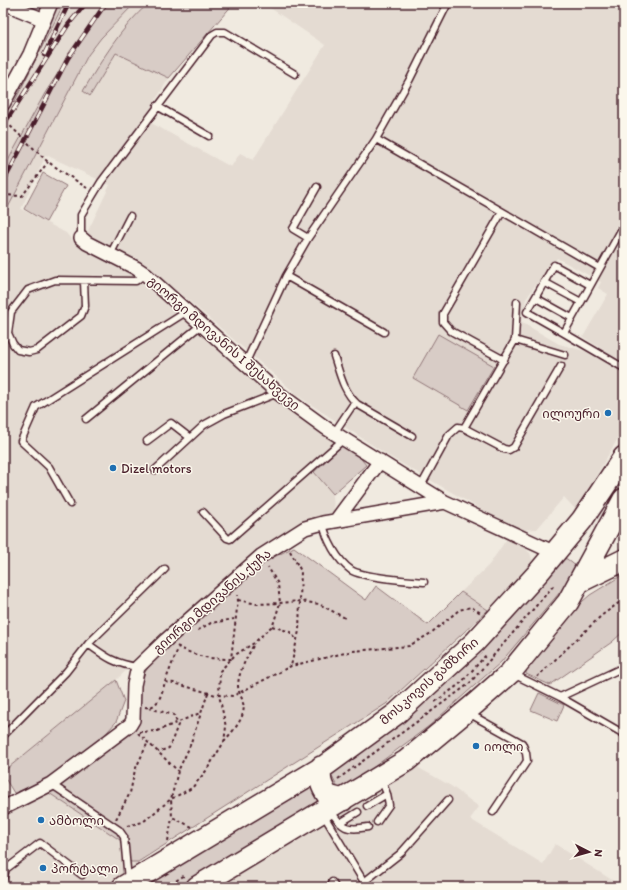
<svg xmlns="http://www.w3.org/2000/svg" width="627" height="890" font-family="Itim,'Noto Sans Georgian',sans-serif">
<rect width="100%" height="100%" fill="#f0eae0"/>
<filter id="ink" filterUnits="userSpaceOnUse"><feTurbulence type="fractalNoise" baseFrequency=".025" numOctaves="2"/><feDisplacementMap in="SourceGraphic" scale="8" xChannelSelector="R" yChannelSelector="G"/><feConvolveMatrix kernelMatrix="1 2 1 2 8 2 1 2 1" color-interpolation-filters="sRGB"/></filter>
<g filter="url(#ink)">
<path fill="#e4dbd2" d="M64,3H109L90,24L45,93L3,171V120L13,98L15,102L50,33Z
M135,3H149L138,13L90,95L116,52L169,78L144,119L231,167L240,153L253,160L325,45L263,3H624V363L583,337L608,294L598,288L601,282L557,258L542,286L537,283L526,299L521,322L559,344L585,351L624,373V428L576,510L564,497L537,529L520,530L505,523L392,458L301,398L181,294L150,271L86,235L110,185L46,155L21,209L66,233L76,245L122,266L252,379L279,401L345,444L314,472L333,494L334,512L306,521L237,567L116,680L3,772V217L88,55L101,38Z
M508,537L524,547L530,553L533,562L532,566L492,612L461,592L489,565Z
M410,763L451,786L479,807L470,819L543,864L555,844L623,887H209Z
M49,793L123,842L131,862H138L140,865L105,887H3V813Z"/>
<path fill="#d8ccc6" stroke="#917678" d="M55,3H64L14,103L13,98Z
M109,3H135L101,38L88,55L3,217V171L11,155L45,93L90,24Z
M149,3H234L169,78L116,53L90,96L83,91C102,60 121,27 149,3Z
M43,173L66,186L46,222L24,209Z
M438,334L494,366L468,410L413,378Z
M347,441L366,465L333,494L314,472Z
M294,547L366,600L376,586L428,625L461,592L488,610L386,704L138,862H131L126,858L123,842L49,793L125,735L140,681L154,657L256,566Z
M561,558L567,559L577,567V572L501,662L429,726L343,790H339L330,773Z
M624,574V631L612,642L550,685L526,674V667L576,607L590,595Z
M116,680L124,701L116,722L86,756L43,782L14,793L3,775V772Z
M539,693L564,705L557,721L531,710Z
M309,781L322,803L183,887H137Z"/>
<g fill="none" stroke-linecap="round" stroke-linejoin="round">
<g stroke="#4a1f2b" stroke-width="9">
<path id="service" d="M157,106L209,136
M376,139L410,79L448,3
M502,212L443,314V322L451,331L504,360
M624,225L564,333L624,368
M81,238V215L101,182L212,35L217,32H225L295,74
M308,238L293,229L317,187
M110,255L130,216
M84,281L85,306L81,316L37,350L29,352L18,350L13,344L8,333L11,312L28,290L55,280L136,281L145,274
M544,282L581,302
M536,298L572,318
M384,332L286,276L308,238L376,139L600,268
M564,333L527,312L554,265L590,285
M515,340L565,355
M334,356C340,374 343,391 357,404
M245,364L286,276
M86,419L201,325
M464,428L515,340L517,302
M334,433L352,406L357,404L412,436
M147,441L171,423L189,437
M155,470L204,425L224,414L278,393
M421,486L449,435L458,427L464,428L504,449L509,450L514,447L561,366
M70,504L49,467L21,441L36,407L186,312
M203,512L227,538L230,539L344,439
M323,523C326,539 337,560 351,570C361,577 409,581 424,582
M88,644C106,657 115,664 138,667
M513,674L560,697L624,734
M560,697L624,667
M470,714L522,743L526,753L527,761L493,812
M3,736L66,672L88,644L165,569
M51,784L119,830L124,837L128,880
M367,806L387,794
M330,810C342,828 346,831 368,827
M323,814L367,887
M377,822L389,805L387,794L381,779
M340,823L358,812
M3,879L6,869L40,843L82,875
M332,882L335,887
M364,882L401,853L448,800"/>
</g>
<g stroke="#4a1f2b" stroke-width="16">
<path id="minor" d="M4,3L44,20
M3,104L30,54L51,3
M81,238L87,243L136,268L145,274L278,393L326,428L445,502
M337,519L380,461
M3,808L51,784L130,725L133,720L134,685L138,667L166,640L261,556L305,528L323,523L445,502L555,553"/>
</g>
<g stroke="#4a1f2b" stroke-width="24">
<path id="primary" d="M579,582L624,560
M321,767C319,779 321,786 328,796L343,800
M123,887L326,765L396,714L475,642L538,573L582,520L624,457
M197,887L406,761L476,703L510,673L568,602L624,499"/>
</g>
<path stroke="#4a1f2b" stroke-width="2" stroke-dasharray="3 3" stroke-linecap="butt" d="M3,117L6,122L48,162L87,188
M3,195L22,196L48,162
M290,551L301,571L299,631L291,666
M238,600L257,604L280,603L300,601L319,604L347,619
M272,626L290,632L296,639
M198,630L211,623L234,619
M177,646C196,657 209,659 231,659L238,600L237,595
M537,677L601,616L624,599
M165,682L179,646
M435,702L461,683L486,655
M145,707C159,709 162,692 165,682L174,683L216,695L233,696L291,666L353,651L409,646L431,633L459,610L471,607L481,613
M149,708L174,715L178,725L169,748L158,752
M139,732L157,731L200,713
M138,733L178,771
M224,741C232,732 247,717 243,703C242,696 238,693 238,685C239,670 247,658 254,644
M338,779L469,684L554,585
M116,819L130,793L135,770L148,742
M127,826L143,822L171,799L192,788L206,771L224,742L226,727L219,695L220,671L235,655L254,643L273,625L280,603L278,584L268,567
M192,827L172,817L171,799L178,771L189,748L208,693
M168,841L172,818
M166,887L185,875"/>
<use href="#service" stroke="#fbf7ec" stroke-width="6"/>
<use href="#minor" stroke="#fbf7ec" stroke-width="13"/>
<use href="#primary" stroke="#fbf7ec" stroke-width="21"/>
<g stroke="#4a1f2b" stroke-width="4.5">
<path id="rail" d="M44,55L69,3
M3,126L68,25L86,3
M3,183L68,58L106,3"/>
</g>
<use href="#rail" stroke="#fbf7ec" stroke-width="3" stroke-dasharray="9" stroke-linecap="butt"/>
</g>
</g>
<g fill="#1f6fb2" stroke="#fbf7ec" stroke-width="1.5">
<circle cx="608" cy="413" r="4"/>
<circle cx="113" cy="468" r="4"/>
<circle cx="476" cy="746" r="4"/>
<circle cx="41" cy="820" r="4"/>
<circle cx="43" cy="868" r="4"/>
</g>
<g text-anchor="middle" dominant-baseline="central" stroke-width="3" stroke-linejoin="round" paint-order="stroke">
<g font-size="13" fill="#4a1f2b" stroke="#fbf7ec">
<text transform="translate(224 343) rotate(41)">გიორგი მდივანის I შესახვევი</text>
<text transform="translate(212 601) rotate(-41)">გიორგი მდივანის ქუჩა</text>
<text transform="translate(429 681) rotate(-41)">მოსკოვის გამზირი</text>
</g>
<g font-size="13" fill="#4a1f2b" stroke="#fbf7ec" text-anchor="start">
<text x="600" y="413" text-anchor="end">ილოური</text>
<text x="121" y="468">Dizel motors</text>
<text x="484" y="746">იოლი</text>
<text x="49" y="820">ამბოლი</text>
<text x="51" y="868">პორტალი</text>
</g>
</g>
<rect width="627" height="890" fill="none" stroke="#fbf7ec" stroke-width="16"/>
<rect x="8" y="8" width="611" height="874" fill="none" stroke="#4a1f2b" stroke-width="1.5" filter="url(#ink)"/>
<g transform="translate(589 852) rotate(96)" stroke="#fbf7ec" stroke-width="3" paint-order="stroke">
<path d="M0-3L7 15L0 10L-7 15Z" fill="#4a1f2b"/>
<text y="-6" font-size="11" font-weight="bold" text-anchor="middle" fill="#4a1f2b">N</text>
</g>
</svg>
